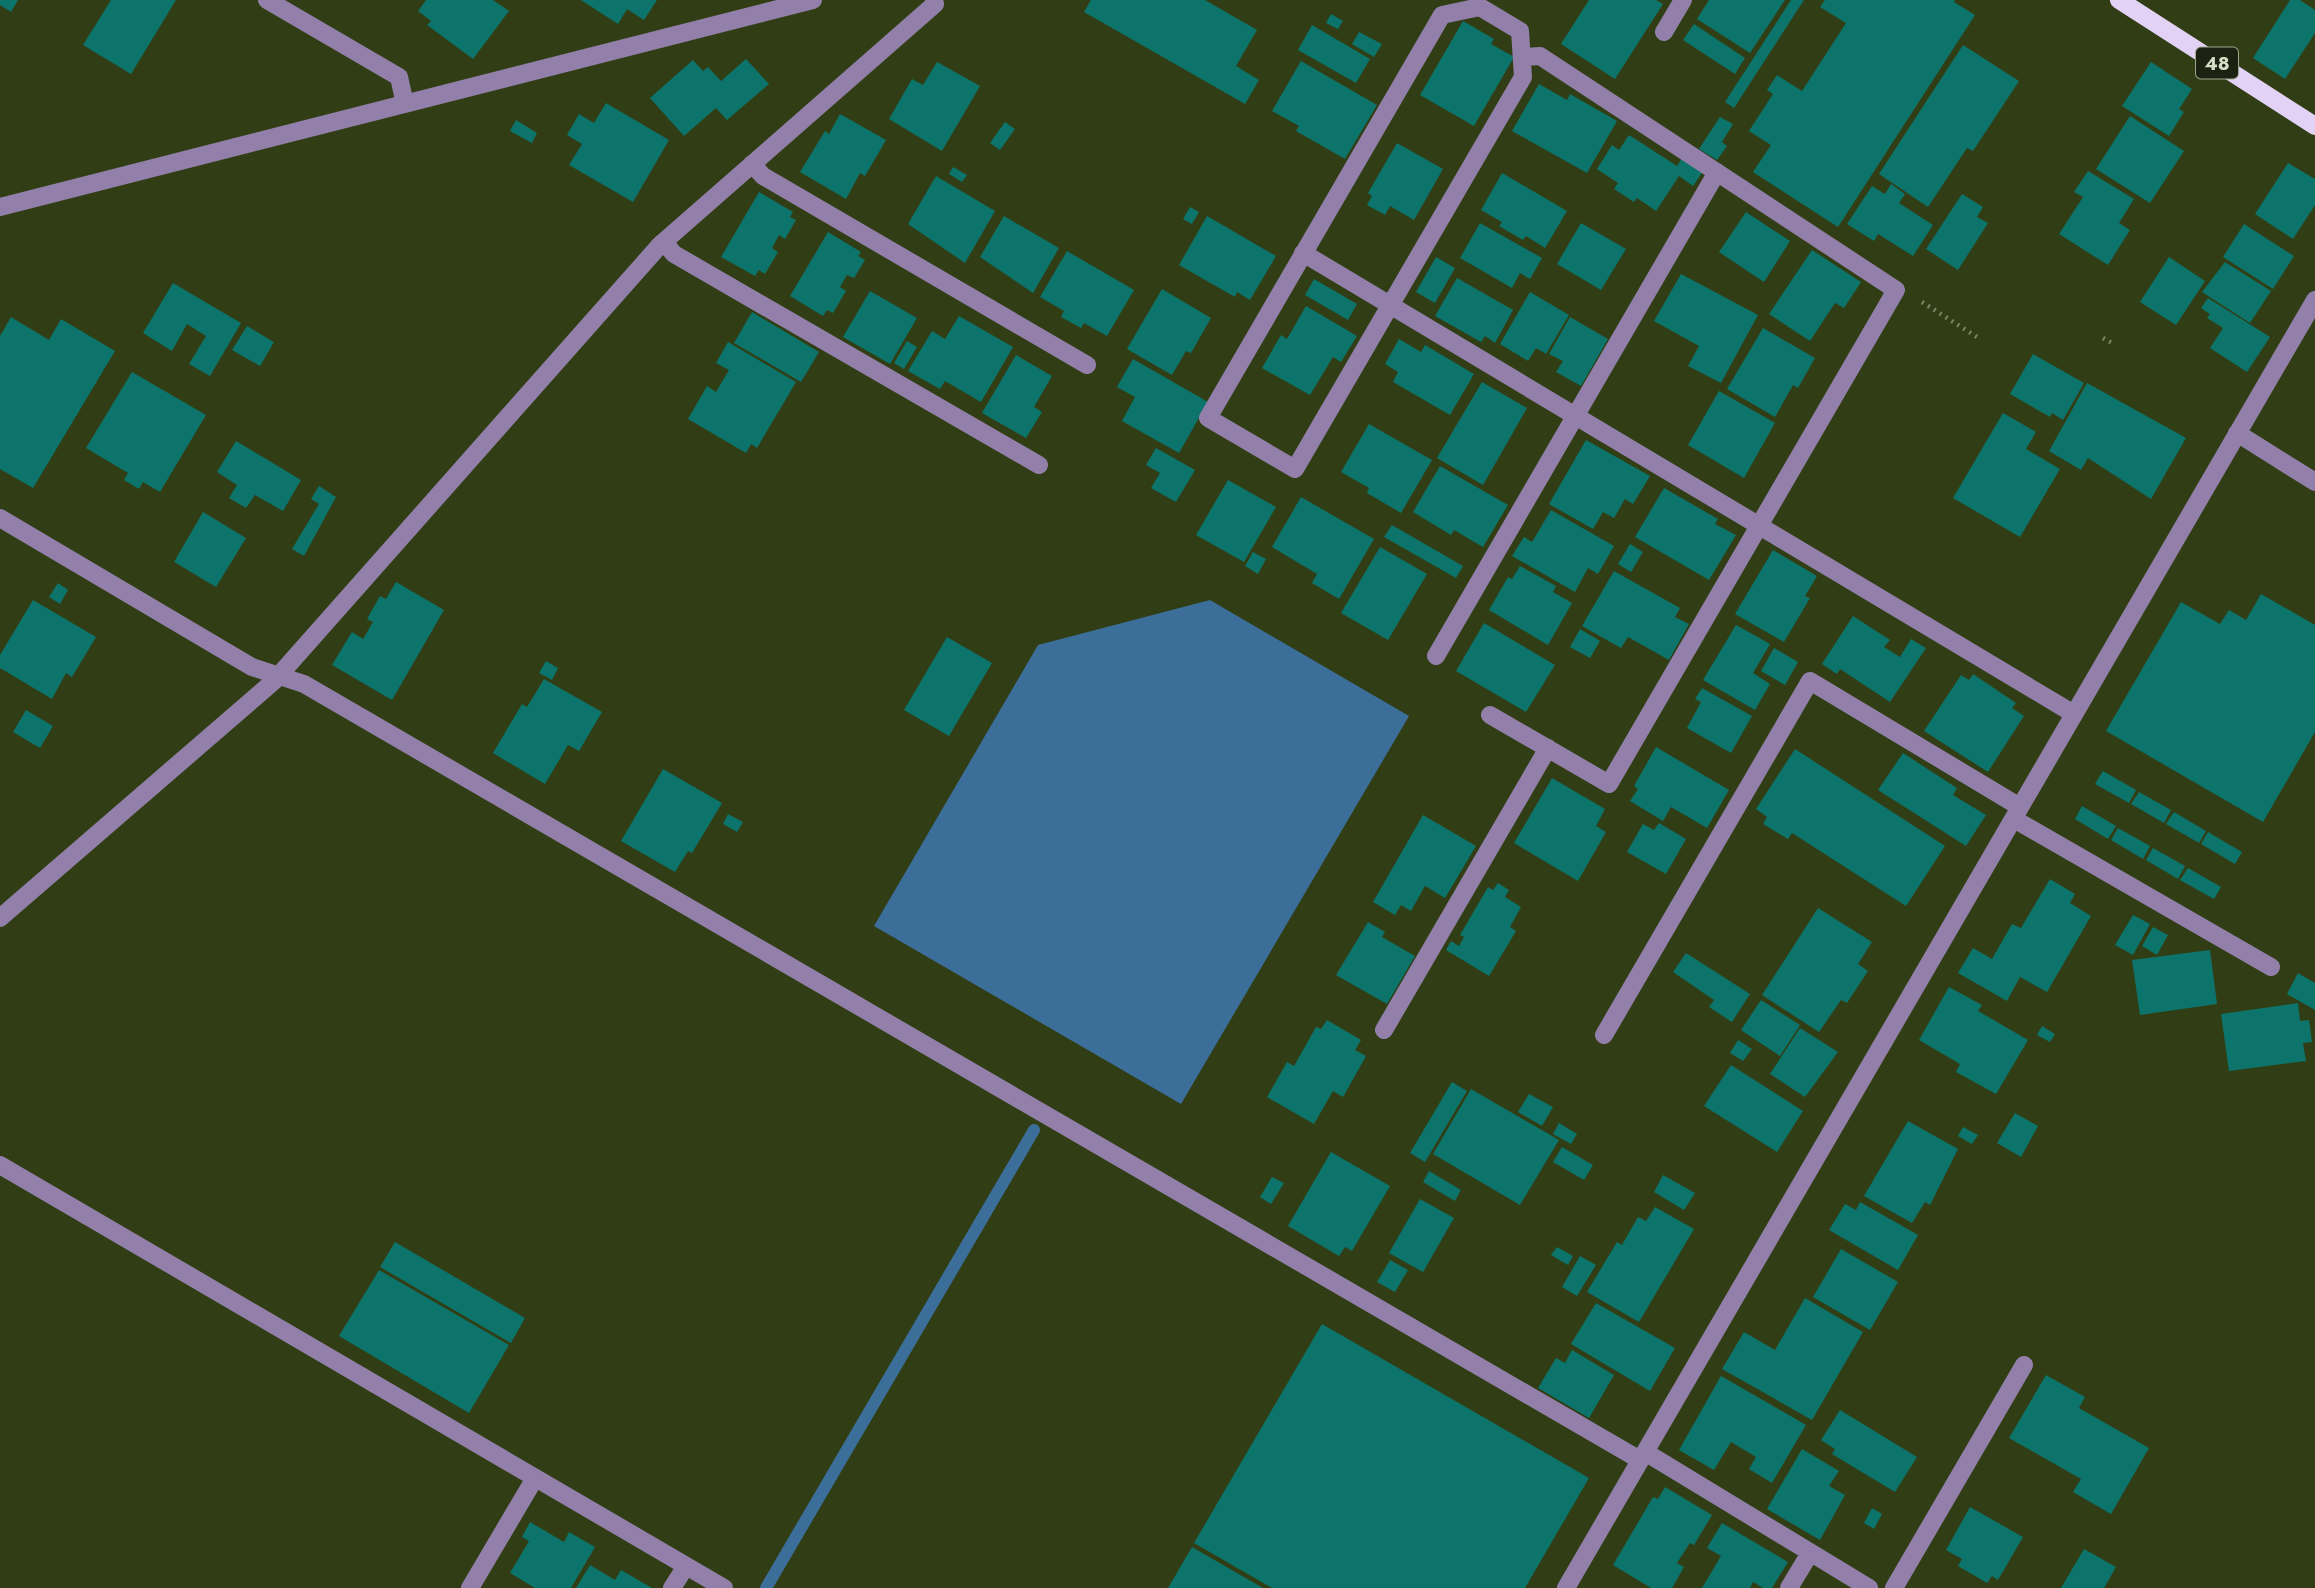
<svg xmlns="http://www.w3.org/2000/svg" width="2315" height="1588" font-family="Jost,sans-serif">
<rect width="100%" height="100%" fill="#313e15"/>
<path fill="#3b6f99" d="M1210,600L1409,716L1181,1104L874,926L1038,645Z"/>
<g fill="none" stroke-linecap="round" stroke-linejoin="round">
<path stroke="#3b6f99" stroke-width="12" d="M766,1588L1034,1130"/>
</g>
<path fill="#0c746a" d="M0,0H18L11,12L0,5Z
M111,0H176L131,74L83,45Z
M426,0H493L509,11L473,59L427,25L431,21L418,11Z
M581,0H657L644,20L627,9L618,24Z
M1091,0H1205L1257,30L1236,66L1259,80L1245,104L1084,12Z
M1589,0H1656L1663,4L1615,79L1561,44Z
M1709,0H1785L1750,53L1697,19Z
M1791,0H1804L1734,108L1725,102Z
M1825,0H1955L1954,2L1975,15L1838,227L1753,172L1771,145L1749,131L1773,94L1767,90L1777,75L1802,91L1846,23L1820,7Z
M2290,0H2300L2315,10V33L2285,79L2253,58Z
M1331,14L1343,21L1338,29L1326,23Z
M1463,21L1494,39L1491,44L1514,57L1474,126L1420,95Z
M1694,24L1745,58L1735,74L1683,40Z
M1312,25L1370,59L1356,83L1298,50Z
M1359,32L1382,44L1374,57L1352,44Z
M1963,45L2019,81L1973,151L1967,148L1928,207L1879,174Z
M746,59L769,84L727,120L716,108L684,136L650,98L693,60L703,71L708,67L721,81Z
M1301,61L1377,105L1345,159L1296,131L1299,126L1272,111Z
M937,62L980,86L942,151L889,119L912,79L923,85Z
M2151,62L2192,89L2179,109L2184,112L2169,136L2122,106Z
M1539,84L1567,100L1570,94L1617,121L1587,173L1512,131Z
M606,103L669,140L633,202L569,165L582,144L567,135L579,114L594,123Z
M840,114L886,140L865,176L860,173L846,199L800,172L825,131L829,134Z
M2130,116L2184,151L2150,203L2096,169Z
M1720,117L1733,124L1722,142L1727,146L1717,160L1699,149Z
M516,120L537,133L532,143L510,131Z
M1005,122L1015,129L1000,150L990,143Z
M1629,135L1677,166L1682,158L1703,171L1693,186L1679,176L1656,211L1637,198L1634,202L1614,189L1618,183L1597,169L1612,145L1619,150Z
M1397,143L1443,169L1414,220L1390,206L1385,215L1367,205L1372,196L1368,193Z
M2288,163L2315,179V205L2293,239L2255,214Z
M953,167L967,175L962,182L949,174Z
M2088,171L2134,199L2119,223L2130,230L2108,265L2059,234L2083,197L2074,192Z
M1502,173L1567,211L1545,248L1526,236L1523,240L1499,226L1502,222L1481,210Z
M936,176L995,211L965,263L908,224Z
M1891,184L1905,194L1899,203L1933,225L1913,256L1878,234L1874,241L1847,224L1872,186L1885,194Z
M759,192L793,212L790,217L796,220L785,239L779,235L772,248L778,252L765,274L759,270L755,276L721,257Z
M1962,194L1983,207L1977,217L1988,223L1958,270L1926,249Z
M1190,207L1199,212L1192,224L1183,219Z
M1746,212L1790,241L1764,282L1719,252Z
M1004,216L1059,248L1033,293L980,257Z
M1207,216L1276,256L1250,300L1237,292L1235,297L1179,265Z
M1480,223L1542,258L1530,279L1520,273L1512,288L1460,258Z
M1581,223L1626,249L1601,290L1557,264Z
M2244,224L2294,256L2273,289L2223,257Z
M828,232L861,252L858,256L865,260L854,278L847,275L840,287L846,291L833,313L827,310L823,316L790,296Z
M1812,250L1861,282L1844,308L1835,303L1810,341L1769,314Z
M1067,251L1134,290L1107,336L1084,323L1081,328L1061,317L1064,311L1040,297Z
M1436,257L1455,268L1435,303L1416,292Z
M2169,257L2205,281L2176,325L2140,302Z
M2225,262L2271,291L2250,323L2202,292Z
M1681,274L1758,315L1721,383L1688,366L1699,346L1654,321Z
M1457,278L1513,310L1495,343L1485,336L1481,342L1435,316Z
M1314,279L1357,304L1348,320L1305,295Z
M173,283L241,323L210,376L189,364L206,336L187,324L172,351L143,333Z
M1162,289L1211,318L1191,353L1186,351L1172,375L1127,349Z
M870,291L917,318L890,364L843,337Z
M1530,292L1569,315L1546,354L1536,348L1528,361L1500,344Z
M2208,298L2270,337L2247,372L2210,348L2223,328L2207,318L2210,314L2201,308Z
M1306,306L1357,336L1341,362L1333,357L1310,395L1262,368L1281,335L1287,339Z
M752,312L819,352L801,382L734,343Z
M959,316L1013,347L981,402L945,381L940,389L908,371L932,331L945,339Z
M11,317L49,340L61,319L115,351L33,488L0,469V336Z
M1570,317L1608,339L1581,386L1556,372L1563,361L1549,354Z
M247,326L274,342L260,366L232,350Z
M1763,328L1815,358L1798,388L1793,385L1775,417L1727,389Z
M1399,339L1421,352L1425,345L1474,374L1450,415L1393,382L1398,372L1385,364Z
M907,341L917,347L904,369L894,363Z
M728,342L796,382L757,448L751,444L746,453L688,419L707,386L716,392L729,370L716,363Z
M2033,354L2084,383L2063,420L2052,413L2050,417L2010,394Z
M1016,355L1052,376L1034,407L1042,412L1026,438L982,413Z
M1133,359L1208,402L1179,453L1122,421L1135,397L1117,387Z
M132,372L206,415L160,492L143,482L139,489L124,480L128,473L86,448Z
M1482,382L1527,408L1483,485L1437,458Z
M2087,383L2186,438L2151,499L2088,458L2081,470L2049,451Z
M1719,391L1775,423L1744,478L1688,445Z
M2003,413L2036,432L2026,449L2060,469L2020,537L1953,498Z
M1369,424L1432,460L1401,513L1367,493L1369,488L1341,472Z
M1586,440L1650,476L1633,504L1625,499L1614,518L1603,512L1593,529L1549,504Z
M236,441L301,480L283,511L255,495L246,508L229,498L237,485L217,472Z
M1156,448L1195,470L1176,502L1151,488L1160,473L1146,465Z
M1440,466L1508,505L1483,547L1454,530L1451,535L1413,512Z
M1228,480L1276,507L1244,562L1196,535Z
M319,486L336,497L304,556L292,549L319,504L311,499Z
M1664,488L1718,519L1715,524L1736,535L1709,580L1635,537Z
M1301,497L1374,539L1339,599L1312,583L1317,574L1272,547Z
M1551,510L1614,546L1598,574L1588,568L1575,592L1512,556L1524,537L1532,542Z
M203,512L246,538L216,587L174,562Z
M1392,525L1463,566L1456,578L1384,537Z
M1630,544L1643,552L1631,572L1618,564Z
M1380,547L1427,574L1388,640L1341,613Z
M1773,550L1817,576L1805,596L1810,598L1784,642L1735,614Z
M1253,552L1266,559L1258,574L1245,566Z
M1520,566L1556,586L1553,592L1572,603L1548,645L1489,610L1508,577L1512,579Z
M1614,571L1680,608L1675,617L1689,624L1669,660L1628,637L1621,648L1582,626Z
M396,582L444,610L392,700L332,665L352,632L363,639L373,622L367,619L380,596L386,599Z
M58,583L68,590L60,604L49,597Z
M2261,594L2315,625V732L2263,822L2106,731L2181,602L2220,624L2229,610L2246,620Z
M33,600L96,637L72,677L66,673L52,699L0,668V655Z
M1853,616L1890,640L1884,647L1900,657L1911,639L1926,648L1890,702L1840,669L1837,674L1822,664Z
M1484,623L1555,665L1526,712L1456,671Z
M1736,625L1770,644L1753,673L1770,684L1755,710L1703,680Z
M1580,629L1600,641L1590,658L1570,647Z
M947,637L992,663L949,736L904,710Z
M1774,648L1798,662L1785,685L1761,671Z
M546,661L558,668L552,680L539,673Z
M1973,674L2016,703L2012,708L2024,716L1988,772L1924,731L1961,675L1969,680Z
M544,679L602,712L579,751L568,745L545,784L493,753L522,704L527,707Z
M1702,688L1752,716L1731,753L1687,728L1701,702L1695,699Z
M26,710L53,726L40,748L13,732Z
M1656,747L1729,790L1707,828L1671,807L1663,821L1630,801L1638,789L1634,786Z
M1795,749L1945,846L1906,906L1792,833L1788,839L1763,824L1767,817L1756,809Z
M1903,753L1957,788L1953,795L1986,815L1966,846L1878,790Z
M663,769L722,803L692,853L688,851L675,872L621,841Z
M2103,771L2136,790L2129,803L2095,784Z
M1552,778L1605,809L1596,826L1606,832L1578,881L1514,843Z
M2139,792L2171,810L2164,823L2131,804Z
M2082,806L2116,826L2108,839L2075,819Z
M2174,812L2206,831L2199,843L2166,824Z
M728,814L743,822L737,832L723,824Z
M1423,815L1476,846L1445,898L1425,886L1411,911L1401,905L1395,915L1373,902Z
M1659,823L1686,839L1666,874L1627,852L1643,824L1654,830Z
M2118,828L2150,846L2143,859L2111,840Z
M2208,832L2242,852L2235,864L2201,844Z
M2153,848L2185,866L2178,879L2146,860Z
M2188,868L2221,887L2214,899L2180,880Z
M2050,879L2075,894L2070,903L2091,916L2047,992L2020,977L2007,1001L1958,973L1973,948L1992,959L2012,924L2021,928Z
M1498,883L1509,890L1505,897L1521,907L1510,927L1516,931L1489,976L1446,950L1451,941L1459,946L1464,937L1460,935L1488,887L1493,890Z
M1818,908L1872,942L1858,964L1868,971L1847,1003L1841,1000L1819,1032L1762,995Z
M2133,915L2150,924L2133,955L2115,945Z
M1368,922L1385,932L1382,937L1415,956L1387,1004L1336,975Z
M2153,927L2168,935L2157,955L2142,946Z
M2210,950L2217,1004L2140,1015L2132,960Z
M1686,953L1750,994L1732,1022L1709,1007L1714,1000L1673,972Z
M2298,973L2315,983V1010L2287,994Z
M1949,987L1982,1005L1978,1011L2028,1040L1996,1094L1956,1072L1960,1064L1919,1040Z
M1761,1000L1800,1025L1780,1056L1741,1030Z
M2298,1003L2300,1021L2309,1020L2312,1042L2303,1043L2306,1061L2229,1071L2221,1014Z
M1327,1020L1361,1040L1355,1050L1366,1056L1343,1097L1333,1091L1314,1124L1267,1097L1287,1062L1294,1066L1316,1027L1321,1029Z
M2042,1026L2055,1034L2050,1042L2037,1035Z
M1800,1028L1838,1052L1805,1097L1770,1074Z
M1738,1040L1752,1049L1743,1061L1730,1053Z
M1731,1065L1803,1111L1777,1152L1704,1106Z
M1452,1082L1467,1091L1425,1162L1410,1153Z
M1471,1089L1559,1140L1520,1205L1433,1154Z
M1529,1094L1553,1107L1542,1126L1518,1112Z
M2015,1113L2038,1126L2021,1157L1997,1143Z
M1908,1121L1958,1149L1930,1205L1925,1202L1912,1223L1864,1196Z
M1559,1123L1577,1134L1571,1144L1553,1134Z
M1963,1127L1978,1135L1972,1144L1958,1136Z
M1562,1147L1593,1165L1584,1180L1553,1162Z
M1331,1152L1390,1186L1352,1251L1345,1247L1339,1256L1288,1226Z
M1429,1171L1461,1190L1455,1201L1423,1182Z
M1663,1175L1695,1193L1684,1210L1654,1192Z
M1272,1177L1284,1183L1271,1204L1260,1197Z
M1420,1199L1454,1218L1423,1272L1389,1253Z
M1860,1202L1918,1235L1898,1270L1829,1230L1845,1204L1856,1210Z
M1655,1207L1694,1229L1639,1322L1587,1292L1617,1242L1622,1245L1638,1217L1646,1221Z
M395,1242L525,1318L511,1343L380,1267Z
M1557,1247L1573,1256L1568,1265L1551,1255Z
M1841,1249L1898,1282L1870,1330L1813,1297Z
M1580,1256L1596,1265L1577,1296L1562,1287Z
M1390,1260L1408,1270L1395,1292L1377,1282Z
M379,1270L509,1345L469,1413L339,1336Z
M1805,1298L1863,1332L1812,1420L1722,1369L1744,1332L1775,1350Z
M1596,1303L1675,1348L1650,1391L1571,1344Z
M1322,1324L1589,1478L1525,1588H1272L1194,1543Z
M1572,1350L1614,1375L1589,1418L1538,1388L1556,1358L1565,1363Z
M2046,1375L2085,1397L2079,1408L2149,1448L2111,1514L2073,1492L2081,1479L2009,1438Z
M1721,1376L1806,1425L1772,1483L1749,1469L1756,1457L1731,1442L1714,1470L1679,1450Z
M1840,1410L1917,1457L1895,1492L1832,1454L1835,1449L1821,1440Z
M1802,1449L1839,1471L1829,1486L1845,1495L1820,1540L1767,1509Z
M1665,1487L1712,1515L1694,1545L1690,1543L1677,1563L1684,1567L1672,1588H1651L1613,1565L1653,1497L1658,1499Z
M1970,1507L2023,1537L1998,1580L1992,1576L1987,1583L1958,1566L1962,1559L1946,1550Z
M1872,1508L1882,1514L1874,1529L1864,1523Z
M530,1522L564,1542L569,1532L595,1547L571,1588H535L510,1573L529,1541L522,1537Z
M1722,1523L1788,1562L1772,1588H1763L1753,1582L1750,1588H1702L1721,1556L1707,1548Z
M1192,1547L1263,1588H1168Z
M2084,1549L2116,1567L2104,1588H2061Z
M590,1565L615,1580L621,1570L652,1588H576Z"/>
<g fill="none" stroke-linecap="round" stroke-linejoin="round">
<path stroke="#7a8565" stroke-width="4.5" stroke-dasharray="2 5" stroke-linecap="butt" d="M1922,302L1977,337
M2103,338L2114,344"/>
<path stroke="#9280aa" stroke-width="18" d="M267,0L399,77L405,104
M1480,7L1520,31L1523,77L1295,469L1208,418L1442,15Z
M1664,32L1683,0
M752,164L763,176L1087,365
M0,207L813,0
M664,242L674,254L1039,465
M1303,253L2074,714
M2237,433L2315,482
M0,518L252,667L304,684L1640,1460
M1436,656L1717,172
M1490,715L1609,784L1896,290L1540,56L1522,57
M2014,819L2271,967
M0,918L274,681L660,245L935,4L934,0
M1384,1030L1548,748
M1604,1035L1810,681L2020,807
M0,1165L724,1588
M1645,1452L1869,1588
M470,1588L535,1478
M672,1588L686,1566
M1566,1588L2315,300
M1789,1588L1810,1553
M1894,1588L2024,1365"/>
<path stroke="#e2d3f6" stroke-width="18" d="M2119,0L2315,126"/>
</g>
<g text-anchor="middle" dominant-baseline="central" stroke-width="6" stroke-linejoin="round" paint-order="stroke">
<rect fill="#1c2211" stroke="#9da590" stroke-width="2" x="2196" y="47.5" width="42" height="31" rx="5"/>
<g font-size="19" font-weight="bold" fill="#d4ddc6">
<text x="2217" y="63">48</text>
</g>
</g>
</svg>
